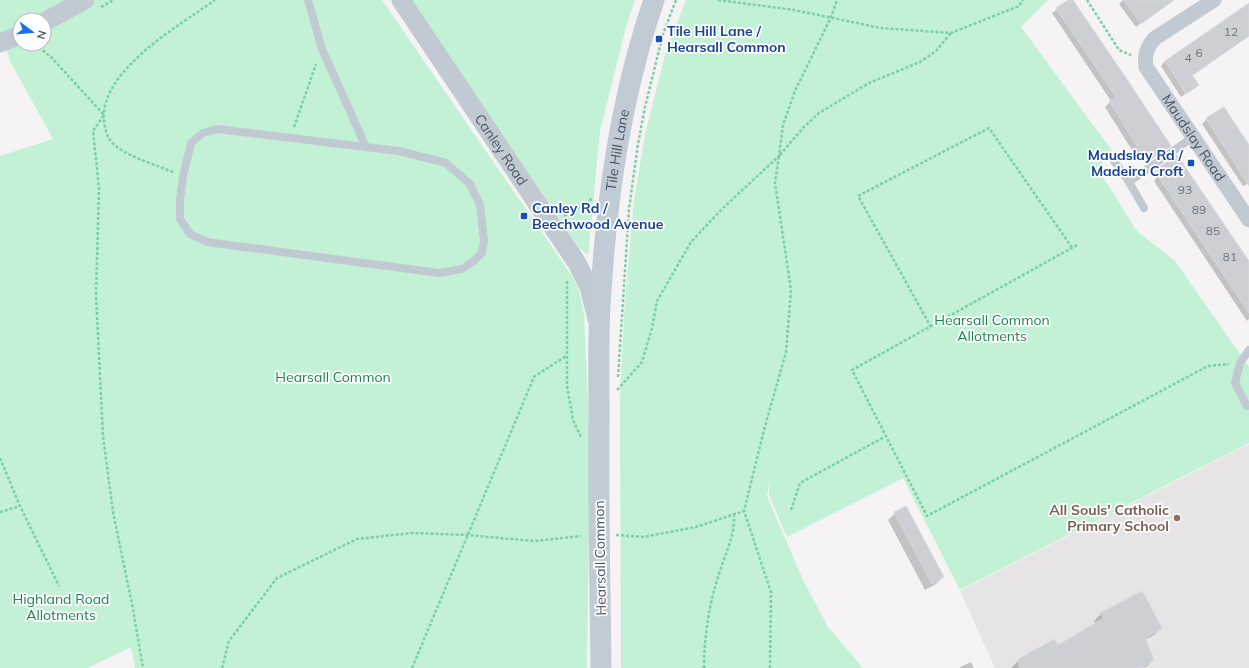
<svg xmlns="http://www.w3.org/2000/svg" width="1249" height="668" font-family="Mulish,sans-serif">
<rect width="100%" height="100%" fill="#f5f3f3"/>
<path fill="#e6e4e5" d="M1249,444V668H995L960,591Z"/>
<path fill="#c3f1d5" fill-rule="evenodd" d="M0,0H382L572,276C579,289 582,300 584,315L590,445L587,668H135L131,647L88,668H0V156L53,139L11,63L0,32ZM20,20H44V44H20Z
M411,0H635L626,27L600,131L588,255L579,248Z
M686,0H1048L1021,27L1113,152L1097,168L1137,231L1175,261L1249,367V443L960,590L903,478L787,537L769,495L770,480L767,496L803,580L828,627L863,668H621L620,391L625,302L634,200L645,135L666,51Z"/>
<path fill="#0003" d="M1069,0H1072L1169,146L1145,164L1138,153L1135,155L1105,107L1111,101L1052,13Z
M1123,0H1172L1136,27L1119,4Z
M1249,4V36L1192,76L1197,85L1181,97L1161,66L1165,61Z
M1207,119L1249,147V183L1243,186L1202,124Z
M1177,156L1249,263V319L1247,321L1154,181L1156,179L1153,174Z
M906,507L943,577L936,584L925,590L888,520L895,513Z
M1101,614L1161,628L1154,635L1144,640L1153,660L1146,667L1011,668L1018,661L1058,646L1096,624L1094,621Z
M971,662L974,668H960V667Z"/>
<path fill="#cdcfd5" stroke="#d7d9de" d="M1068,0H1073L1124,75L1171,146L1150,160L1143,150L1140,151L1113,107L1109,101L1116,97L1056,8Z
M1124,0H1174L1141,24Z
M1249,3V36L1192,75L1199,85L1186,94L1165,61Z
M1224,107L1249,145V186L1206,118Z
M1177,155L1249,261V313L1158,176L1160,174L1157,169Z
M906,506L944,577L932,584L894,512Z
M1142,591L1162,628L1145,638L1154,660L1141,668H1021L1017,660L1054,639L1058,645L1104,618L1100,613Z"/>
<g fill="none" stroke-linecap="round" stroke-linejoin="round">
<path stroke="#7ad0a6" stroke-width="2.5" stroke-dasharray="3 2" stroke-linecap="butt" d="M718,0L794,10L881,28L951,33L1019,6L1023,0
M1087,0L1119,50L1131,55
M101,7L114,0
M35,44L51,57L104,115L93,131L99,188L96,295L103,436L113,512L133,609L143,668
M294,127L316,64
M173,172C158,166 130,157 117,147C107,139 106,133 104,121C99,71 180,25 215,0
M564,216L590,201L591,198
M1077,245L852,370L927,516L1208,366L1229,364
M567,281V386L573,420L581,437
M931,327L858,196L989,128L1073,249
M618,377L629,209L638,144L645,107L663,34L676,0
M617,390L642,362L652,328L657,301L691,242L722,209L779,156L783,125L795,91L831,17L837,0
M0,458L20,506L59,586
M791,510L800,483L886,436
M0,512L20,506
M616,535L643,537L696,527L744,511
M222,668L229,641L277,578L357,539L412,533L467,535L535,541L581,536
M412,668L534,377L566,356
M704,668C704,636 709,605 719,574C725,554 735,536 734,515
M770,668L771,592L744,511L764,430L786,352L791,290L775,183L779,156L803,128L819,113L869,83L920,62L936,51L951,33"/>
<path stroke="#c1cad2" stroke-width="8" d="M308,0L322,49L366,147
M217,129L399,151L446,163L470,184L480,205L484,241L482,253L475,260L462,269L439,273L207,242L190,234L180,219V200L183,176L191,143L203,133Z
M1114,161L1129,182L1193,137
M1129,182L1144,208
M1247,406L1235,383L1240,363L1249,350"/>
<path stroke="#c1cad2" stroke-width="15" id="s1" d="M1214,0L1155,38C1147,47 1144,55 1146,67L1249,220"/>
<g stroke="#c1cad2" stroke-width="19">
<path id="s2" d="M401,0L577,263L589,287L597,319"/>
<path d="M44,22L85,0"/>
<path d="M0,43L20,35"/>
</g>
<path stroke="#c1cbd6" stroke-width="21" id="s3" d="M601,668C600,584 598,501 599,417C599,380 598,343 600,306C606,202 620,99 654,0"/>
</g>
<g fill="#1a4fb4" stroke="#fff" stroke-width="1.5">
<rect x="655" y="35" width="8" height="8" rx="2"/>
<rect x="1187" y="159" width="8" height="8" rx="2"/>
<rect x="520" y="212" width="8" height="8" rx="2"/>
</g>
<circle fill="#8d6e63" stroke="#fff" stroke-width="1.5" cx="1177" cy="518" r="4"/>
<g text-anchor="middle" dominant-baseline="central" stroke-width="3.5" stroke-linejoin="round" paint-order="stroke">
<g font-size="12" fill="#6b747e">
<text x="1231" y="31">12</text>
<text x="1199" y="52">6</text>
<text x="1188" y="57">4</text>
<text x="1185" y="189">93</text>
<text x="1199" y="209">89</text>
<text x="1213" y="230">85</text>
<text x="1230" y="256">81</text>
</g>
<g font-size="14" font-weight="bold" fill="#164399" stroke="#fff" text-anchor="start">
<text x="667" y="31">Tile Hill Lane /<tspan x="667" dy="16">Hearsall Common</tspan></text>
<text x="1183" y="155" text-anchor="end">Maudslay Rd /<tspan x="1183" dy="16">Madeira Croft</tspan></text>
<text x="532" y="208">Canley Rd /<tspan x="532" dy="16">Beechwood Avenue</tspan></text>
</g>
<g font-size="14" fill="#4a5661" stroke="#fff">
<text stroke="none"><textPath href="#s1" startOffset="187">Maudslay Road</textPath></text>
<text stroke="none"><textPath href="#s2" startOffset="180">Canley Road</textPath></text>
<text stroke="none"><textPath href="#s3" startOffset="519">Tile Hill Lane</textPath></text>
<text transform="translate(600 558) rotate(-91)">Hearsall Common</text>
</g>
<g font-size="14" fill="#17864f" stroke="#fff">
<text x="992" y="320">Hearsall Common<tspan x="992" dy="16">Allotments</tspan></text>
<text x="333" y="377">Hearsall Common</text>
<text x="61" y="599">Highland Road<tspan x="61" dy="16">Allotments</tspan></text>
</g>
<g font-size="14" font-weight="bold" fill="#785e54" stroke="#fff" text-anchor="end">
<text x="1169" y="510">All Souls' Catholic<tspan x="1169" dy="16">Primary School</tspan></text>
</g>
</g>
<g transform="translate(32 32) rotate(106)"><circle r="19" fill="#ffffff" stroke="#b7bbc0"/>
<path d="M0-3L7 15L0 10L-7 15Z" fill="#1a73e8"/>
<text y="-6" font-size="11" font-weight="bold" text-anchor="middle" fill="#4a5661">N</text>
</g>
</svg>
